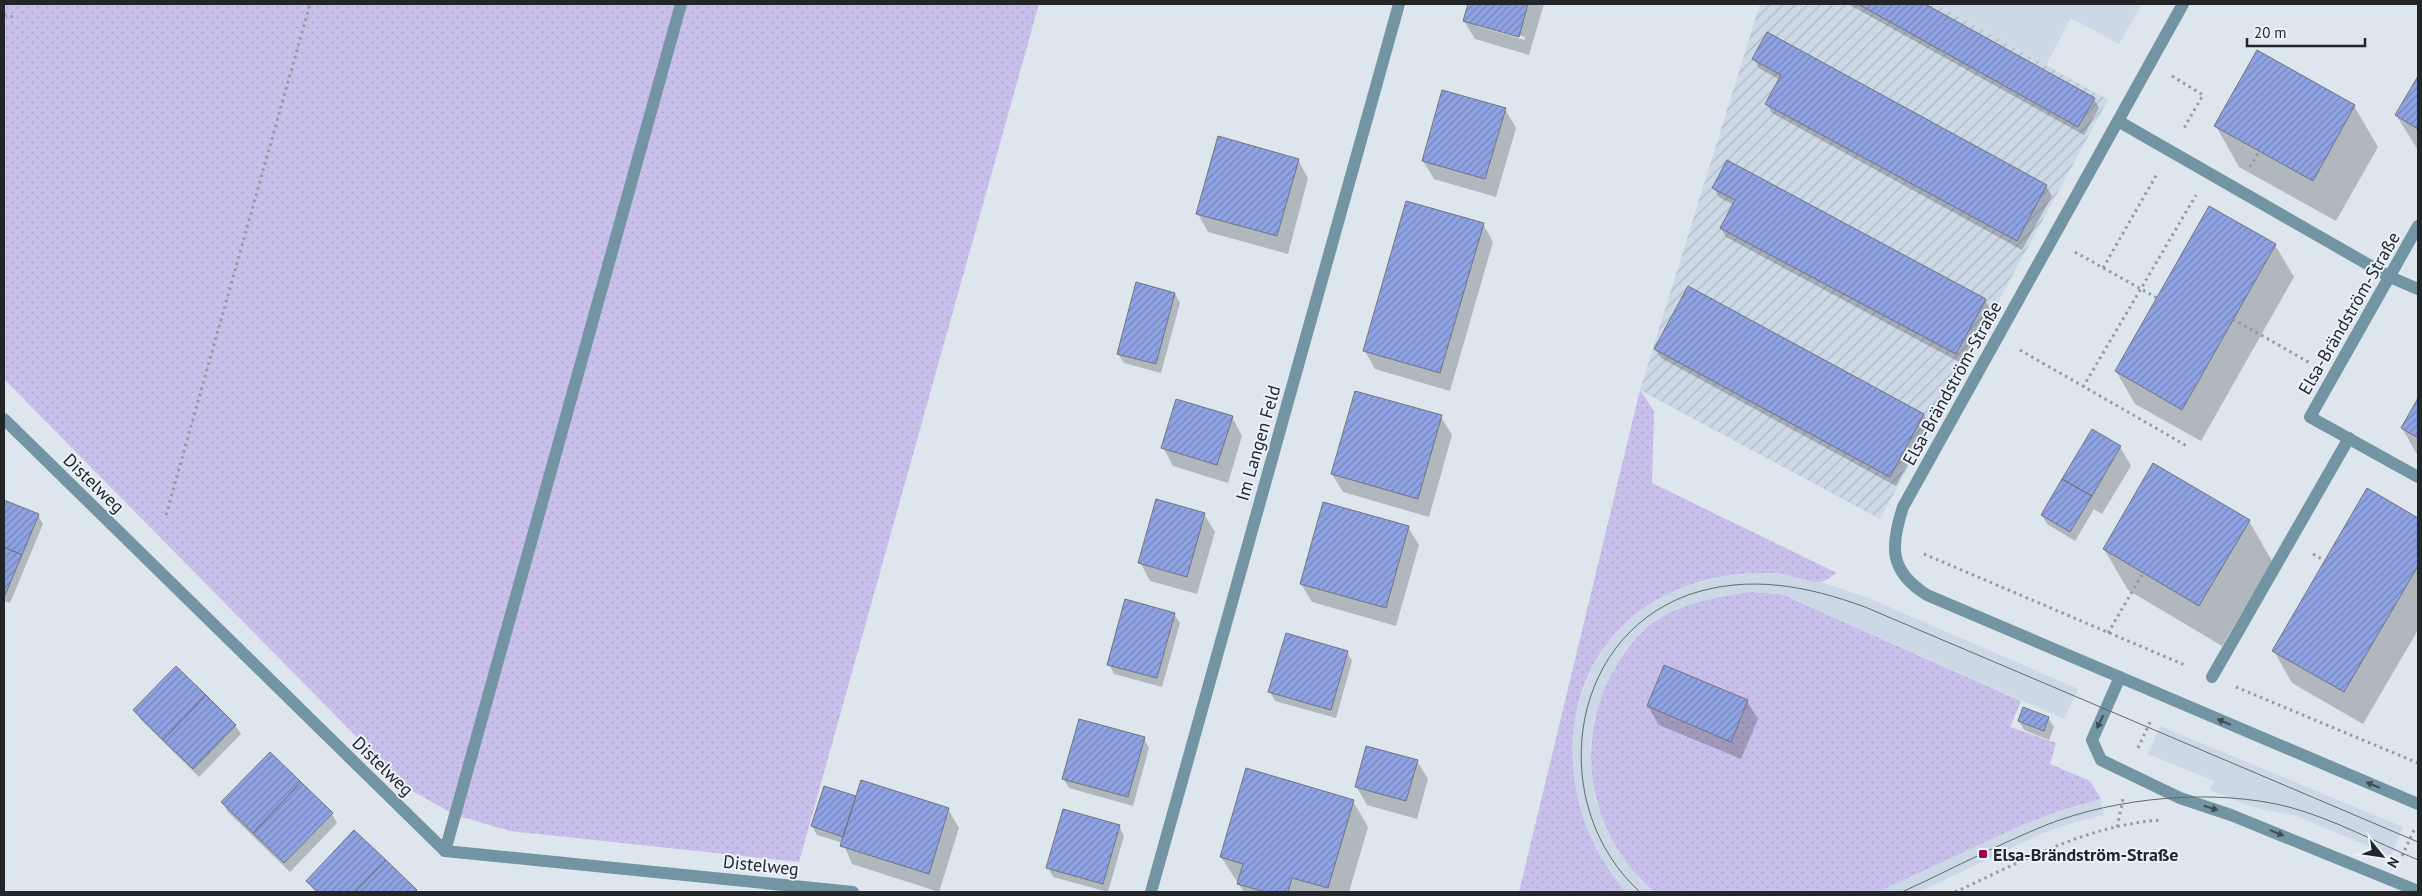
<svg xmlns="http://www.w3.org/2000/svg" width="2422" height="896" font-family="'PT Sans',sans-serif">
<defs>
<pattern id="industrial-furrows" width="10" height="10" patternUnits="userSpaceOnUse" patternTransform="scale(1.25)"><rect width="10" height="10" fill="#ccd8e6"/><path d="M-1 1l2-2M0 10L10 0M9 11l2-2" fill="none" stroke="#afb9c5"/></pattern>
<pattern id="green-dots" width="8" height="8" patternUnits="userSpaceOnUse" patternTransform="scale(1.25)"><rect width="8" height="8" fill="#c8c0eb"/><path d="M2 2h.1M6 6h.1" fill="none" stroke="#aca5ca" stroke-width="1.8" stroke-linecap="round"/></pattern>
<pattern id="building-hatch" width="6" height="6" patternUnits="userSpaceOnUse" patternTransform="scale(1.25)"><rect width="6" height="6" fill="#8fa3e4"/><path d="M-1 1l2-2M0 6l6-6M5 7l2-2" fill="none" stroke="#7485b9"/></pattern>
</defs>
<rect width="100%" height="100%" fill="#dde5ed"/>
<path fill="#ccd8e6" d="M1937,4H2142L2119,44L2071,18L2046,65Z
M1759,573L1785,574L1821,582L1871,599L2078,689L2064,719L1781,594L1750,592L1721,596L1690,605L1645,628L1626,648L1613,670L1594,719L1590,744L1595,800L1641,881L1654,892H1626L1609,873L1590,840L1579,811L1573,781L1571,750L1574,725L1581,696L1592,669L1606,645L1624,625L1644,608L1668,594L1694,584L1728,576Z
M2160,726L2403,827L2391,856L2297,816L2252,807L2210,790L2214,781L2148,754Z
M2101,799L2104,815L2069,824L2041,834L1919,892H1878L2022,825L2062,810Z"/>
<path fill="url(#industrial-furrows)" d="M1760,4H1937L2108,100L1880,519L1640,390Z"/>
<path fill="url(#green-dots)" d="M4,4H1039L799,862L510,831L455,815L407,788L4,379Z
M1640,390L1654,411L1652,483L1837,573C1833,575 1826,581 1821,582C1811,583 1797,577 1787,575C1779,573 1769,573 1761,573C1739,573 1714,577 1693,584C1557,628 1538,792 1626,892H1519Z
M1750,592L1781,594L2021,701L2010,727L2056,743L2050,764L2090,781L2101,799L2062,810L2022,825L1878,892H1654C1595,840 1574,758 1606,686C1615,665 1627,646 1644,630C1672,605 1714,597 1750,592Z"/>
<path fill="#0003" fill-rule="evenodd" d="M1469,4H1544L1529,55L1475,39L1464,21ZM1477,24L1525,37V40L1477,26Z
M1848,4H1923L2094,99L2099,108L2084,135Z
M1768,34L2046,186L2052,196L2022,250L1772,113L1767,104L1780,80L1759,68L1754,59Z
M2418,78V150L2396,115Z
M2354,106L2378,147L2336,221L2239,167L2216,126Z
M1505,109L1516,128L1496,197L1434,179L1423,161Z
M1298,160L1308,178L1288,254L1208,232L1198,214Z
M1714,188L1985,300L1990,309L1961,363L1726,237L1721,228L1734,205L1719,197Z
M1483,224L1493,242L1450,391L1375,369L1365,351Z
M2275,245L2294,277L2201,441L2135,404L2116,371Z
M1689,288L1924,415L1929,424L1896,486L1661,358L1655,349Z
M1175,294L1180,303L1161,373L1124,363L1118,354Z
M2418,400V456L2402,428Z
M1232,417L1242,436L1228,483L1173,466L1163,447Z
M1441,417L1452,435L1429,517L1343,492L1332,474Z
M2120,447L2131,466L2102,514L2094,509L2075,541L2047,524L2042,515Z
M2367,490L2418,520V630L2363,724L2292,683L2274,651Z
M4,501L38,515L43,524L10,603L4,601Z
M1204,514L1215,532L1197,594L1150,581L1140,562Z
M2249,521L2272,561L2222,646L2128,590L2104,549Z
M1408,527L1419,545L1396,626L1312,602L1301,584Z
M1174,614L1180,623L1162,687L1114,674L1109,664Z
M1347,652L1352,661L1336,718L1275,701L1270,692Z
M1747,701L1758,719L1741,759L1659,725L1648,706Z
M135,710L235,725L241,734L199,777L140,719Z
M2048,718L2054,727L2049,740L2024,730L2019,721Z
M1144,739L1149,748L1133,806L1069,788L1063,778Z
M1417,761L1428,779L1417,819L1367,805L1356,786Z
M857,797L948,809L959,828L939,892L852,864L843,843L817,835L812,826Z
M1353,801L1368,827L1349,892H1244L1221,857Z
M223,803L332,814L337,823L290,872L228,812Z
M1119,826L1124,836L1108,892L1053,877L1048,867Z
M307,881L416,891V892H315Z"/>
<path fill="url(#building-hatch)" stroke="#71747d" d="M1468,4H1528L1519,37L1463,21Z
M1858,4H1925L2095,98L2078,127Z
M1767,32L2047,185L2017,241L1765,104L1781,75L1752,59Z
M2257,50L2355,105L2313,181L2214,126Z
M2418,76V129L2395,115Z
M1442,90L1506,108L1485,179L1422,161Z
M1218,136L1299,159L1277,236L1196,214Z
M1727,160L1986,299L1956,354L1720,228L1735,200L1712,188Z
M1406,201L1484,223L1440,373L1363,351Z
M2209,206L2276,244L2182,410L2115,371Z
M1136,282L1175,293L1156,364L1117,354Z
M1688,286L1924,414L1890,477L1654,349Z
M1355,391L1442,415L1418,499L1331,474Z
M2418,398V438L2401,428Z
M1176,399L1233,416L1217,465L1161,448Z
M2092,429L2121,446L2092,496L2062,479Z
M2153,463L2250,520L2199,606L2103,549Z
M2062,479L2092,496L2070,532L2041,515Z
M2367,488L2418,518V566L2344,692L2272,651Z
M1156,499L1205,513L1187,577L1138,563Z
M4,500L39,514L22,555L4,547Z
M1323,502L1409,526L1386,608L1300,584Z
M4,547L22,555L5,595L4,594Z
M1125,599L1175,613L1157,678L1107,665Z
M1286,633L1348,651L1331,710L1268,692Z
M1664,665L1748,700L1731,742L1647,706Z
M176,666L206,695L163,740L133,710Z
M206,695L236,725L193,769L163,740Z
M2023,707L2049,717L2044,731L2018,721Z
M1079,719L1145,737L1128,797L1062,779Z
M1366,746L1418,760L1406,801L1355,787Z
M270,752L301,782L253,833L221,802Z
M1246,768L1354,800L1328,888L1292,878L1288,892H1266L1237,884L1243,864L1220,857Z
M861,780L949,808L929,874L840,846Z
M301,782L333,813L284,863L253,833Z
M824,786L856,796L843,837L811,826Z
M1063,809L1120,825L1103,884L1046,868Z
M354,830L386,860L355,892H318L306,881Z
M386,860L417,890L415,892H355Z"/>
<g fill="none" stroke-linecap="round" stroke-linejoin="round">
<path stroke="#949aa0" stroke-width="3" stroke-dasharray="2.5 4" stroke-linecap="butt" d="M4,15L13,17
M2172,76L2203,95L2184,128
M2250,167L2259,151
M2075,252L2157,298
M2103,268L2157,174
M2233,319L2310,363
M2020,350L2187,446
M2083,387L2196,195
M166,515L310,4
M1924,554L2187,666
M2313,554L2325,561
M2108,633L2143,573
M2236,687L2418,763
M2138,748L2151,720
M2117,827L2123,799
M2402,856L2414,830
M1955,892C2021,862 2087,825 2161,820"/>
<path stroke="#7294a3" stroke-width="12" d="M2118,121L2390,277L2418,289
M2418,226L2310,417L2418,477
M2212,677L2349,438
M445,851L681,4"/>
<path stroke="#7294a3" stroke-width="12" d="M2183,4L1903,507C1890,547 1889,571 1927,595L2418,804
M4,419L445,851L853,892
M2120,677L2092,740L2101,760L2180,798L2231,815L2418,891
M1151,892L1399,4"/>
<path stroke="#63686c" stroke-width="1" d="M1640,892C1547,808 1565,640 1688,595C1748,574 1808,586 1865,607L2418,842
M1902,892C1950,870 1997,845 2046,825C2117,797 2215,788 2289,807C2333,819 2376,842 2418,860"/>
</g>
<defs><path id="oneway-solid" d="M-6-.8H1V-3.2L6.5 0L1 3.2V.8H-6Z" transform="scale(1.25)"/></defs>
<g fill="#3f4c54">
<use href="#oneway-solid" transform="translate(2100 722) rotate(116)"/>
<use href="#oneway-solid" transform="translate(2224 722) rotate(-157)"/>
<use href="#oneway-solid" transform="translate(2373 785) rotate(-157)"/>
<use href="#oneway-solid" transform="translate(2211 808) rotate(18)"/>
<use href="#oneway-solid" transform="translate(2277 833) rotate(22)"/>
</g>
<rect fill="#9d0854" stroke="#eaf2fb" stroke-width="2" x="1978" y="849" width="10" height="10" rx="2.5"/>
<g text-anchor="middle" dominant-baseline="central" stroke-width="4" stroke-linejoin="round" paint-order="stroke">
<g font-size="18" fill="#232629" stroke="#eaf2fb">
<text transform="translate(2349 313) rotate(-60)">Elsa-Brändström-Straße</text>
<text transform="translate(1952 383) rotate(-61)">Elsa-Brändström-Straße</text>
<text transform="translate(1258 443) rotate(-74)">Im Langen Feld</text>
<text transform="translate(94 483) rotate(44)">Distelweg</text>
<text transform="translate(383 766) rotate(44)">Distelweg</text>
<text transform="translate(761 865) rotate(6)">Distelweg</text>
</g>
<g font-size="18" font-weight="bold" fill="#232629" stroke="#eaf2fb" text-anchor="start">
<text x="1993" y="854">Elsa-Brändström-Straße</text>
</g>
</g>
<rect width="2422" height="896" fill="none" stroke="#232629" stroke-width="10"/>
<g transform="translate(2382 856) rotate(120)" stroke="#eaf2fb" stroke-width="4" paint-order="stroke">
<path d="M0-4L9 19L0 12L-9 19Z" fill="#232629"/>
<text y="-8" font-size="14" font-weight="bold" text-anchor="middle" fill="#232629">N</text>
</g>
<path d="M2247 38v8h118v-8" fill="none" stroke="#232629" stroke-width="2.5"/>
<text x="2254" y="38" font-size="15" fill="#232629" stroke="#eaf2fb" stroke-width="4" paint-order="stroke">20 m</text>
</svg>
